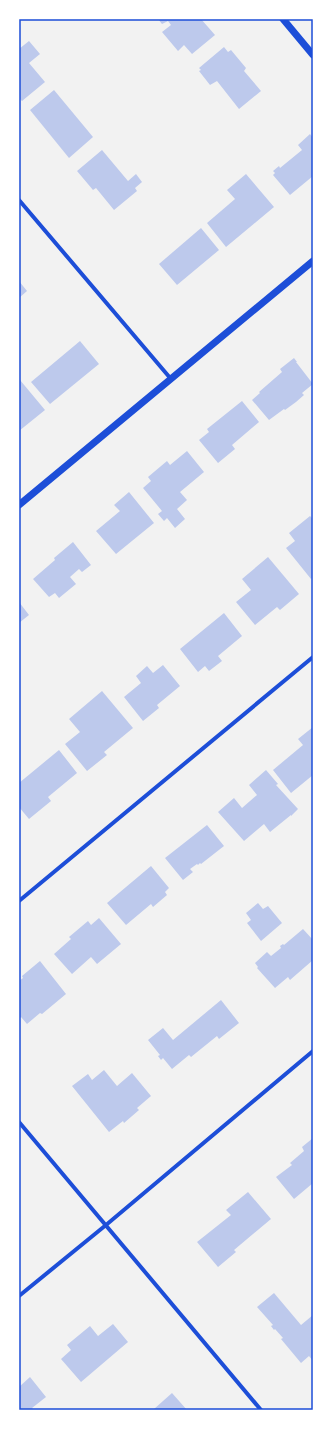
<svg xmlns="http://www.w3.org/2000/svg" width="332" height="1429" font-family="'Fira Sans',sans-serif">
<rect width="100%" height="100%" fill="#f2f2f2"/>
<path fill="#bdc9ec" d="M158,19H201L215,35L192,54L184,45L178,51L162,32L171,25L168,21L162,24Z
M29,41L40,54L29,63L45,82L22,101L19,98V49Z
M224,47L228,52L231,50L246,68L244,71L261,91L239,109L217,81L210,85L199,71L201,70L199,68Z
M54,90L93,137L69,158L30,110Z
M310,134L313,138V176L290,195L273,175L275,173L273,171L279,166L280,168L302,150L298,145Z
M102,150L128,181L136,174L142,182L135,188L137,191L114,210L96,188L93,190L77,171Z
M246,174L274,207L226,247L207,223L235,199L227,190Z
M201,228L219,250L177,285L159,264Z
M19,281L27,291L19,298Z
M80,341L99,364L50,404L31,382Z
M294,358L297,362H296L313,384L302,393L304,395L296,402L285,410L284,409L269,420L252,400L260,393L259,392L282,372L280,369Z
M20,380L45,410L19,431V381Z
M242,401L259,422L232,445L235,449L218,463L199,440L209,432L207,429Z
M187,451L204,472L180,492L187,500L177,509L185,519L175,528L167,518L164,521L158,514L162,511L143,488L151,481L148,477L167,461L170,465Z
M129,492L154,523L116,554L96,531L120,511L114,505Z
M310,516L313,519V577L311,579L286,548L295,541L289,533Z
M73,542L91,565L82,572L79,569L70,577L76,584L59,598L55,593L49,597L33,579L55,560L54,558Z
M268,557L299,594L280,610L277,607L255,625L236,602L251,590L242,579Z
M19,602L29,615L19,623Z
M224,613L242,636L218,656L222,661L209,671L205,666L198,672L180,649Z
M163,665L180,686L157,705L159,708L143,721L124,697L141,683L136,676L147,666L153,673Z
M102,691L133,728L104,752L107,755L87,771L65,744L80,732L69,719Z
M313,727V775L291,793L273,770L303,745L298,739Z
M59,750L77,773L48,797L51,801L29,819L19,807V783Z
M266,770L278,784L276,785L298,809L291,816V815L270,832L264,824L244,841L218,812L234,798L242,808L257,795L249,785Z
M207,825L224,846L201,864L200,863L198,865L197,864L190,869L193,872L183,880L165,858Z
M151,866L169,888L165,892L167,895L153,907L151,904L126,925L107,903Z
M258,903L263,909L268,906L282,923L261,941L247,923L251,920L246,913Z
M99,918L121,944L97,964L91,957L72,974L54,954L71,939L69,937L88,921L91,925Z
M303,929L313,940V960L290,980L288,977L275,988L257,968L258,967L255,963L267,952L271,956L281,948L280,946L283,944L284,945Z
M40,961L66,994L42,1014L40,1013L27,1024L21,1017L19,1019V981L23,978L22,976Z
M221,1000L239,1023L219,1039L217,1036L191,1057L189,1055L172,1069L163,1058L161,1060L158,1056L160,1055L148,1040L163,1028L173,1040Z
M104,1070L117,1086L132,1073L151,1096L137,1108L139,1110L124,1123L123,1121L109,1132L72,1086L88,1074L92,1080Z
M313,1138V1183L294,1199L276,1177L292,1165L290,1163L304,1151L302,1147Z
M248,1192L271,1219L234,1250L236,1252L218,1267L197,1242L231,1215L226,1210Z
M274,1293L301,1325L313,1315V1361L309,1356L301,1363L281,1339L283,1338L275,1329L274,1330L271,1326L273,1325L257,1307Z
M113,1324L128,1342L81,1382L61,1359L71,1350L67,1345L90,1326L98,1336Z
M30,1377L46,1397L32,1408L34,1410H19V1387Z
M172,1393L187,1410H155L154,1409Z"/>
<g fill="none" stroke-linecap="round" stroke-linejoin="round">
<path stroke="#1d4ed8" stroke-width="4" d="M19,200L171,379
M19,901L313,657
M19,1122L261,1410
M19,1296L106,1225L313,1051"/>
<path stroke="#1d4ed8" stroke-width="7" d="M283,19L313,55
M19,505L313,261"/>
</g>
<rect width="332" height="1429" fill="none" stroke="#ffffff" stroke-width="40"/>
<rect x="20" y="20" width="292" height="1389" fill="none" stroke="#1d4ed8" stroke-width="1.5"/>
</svg>
